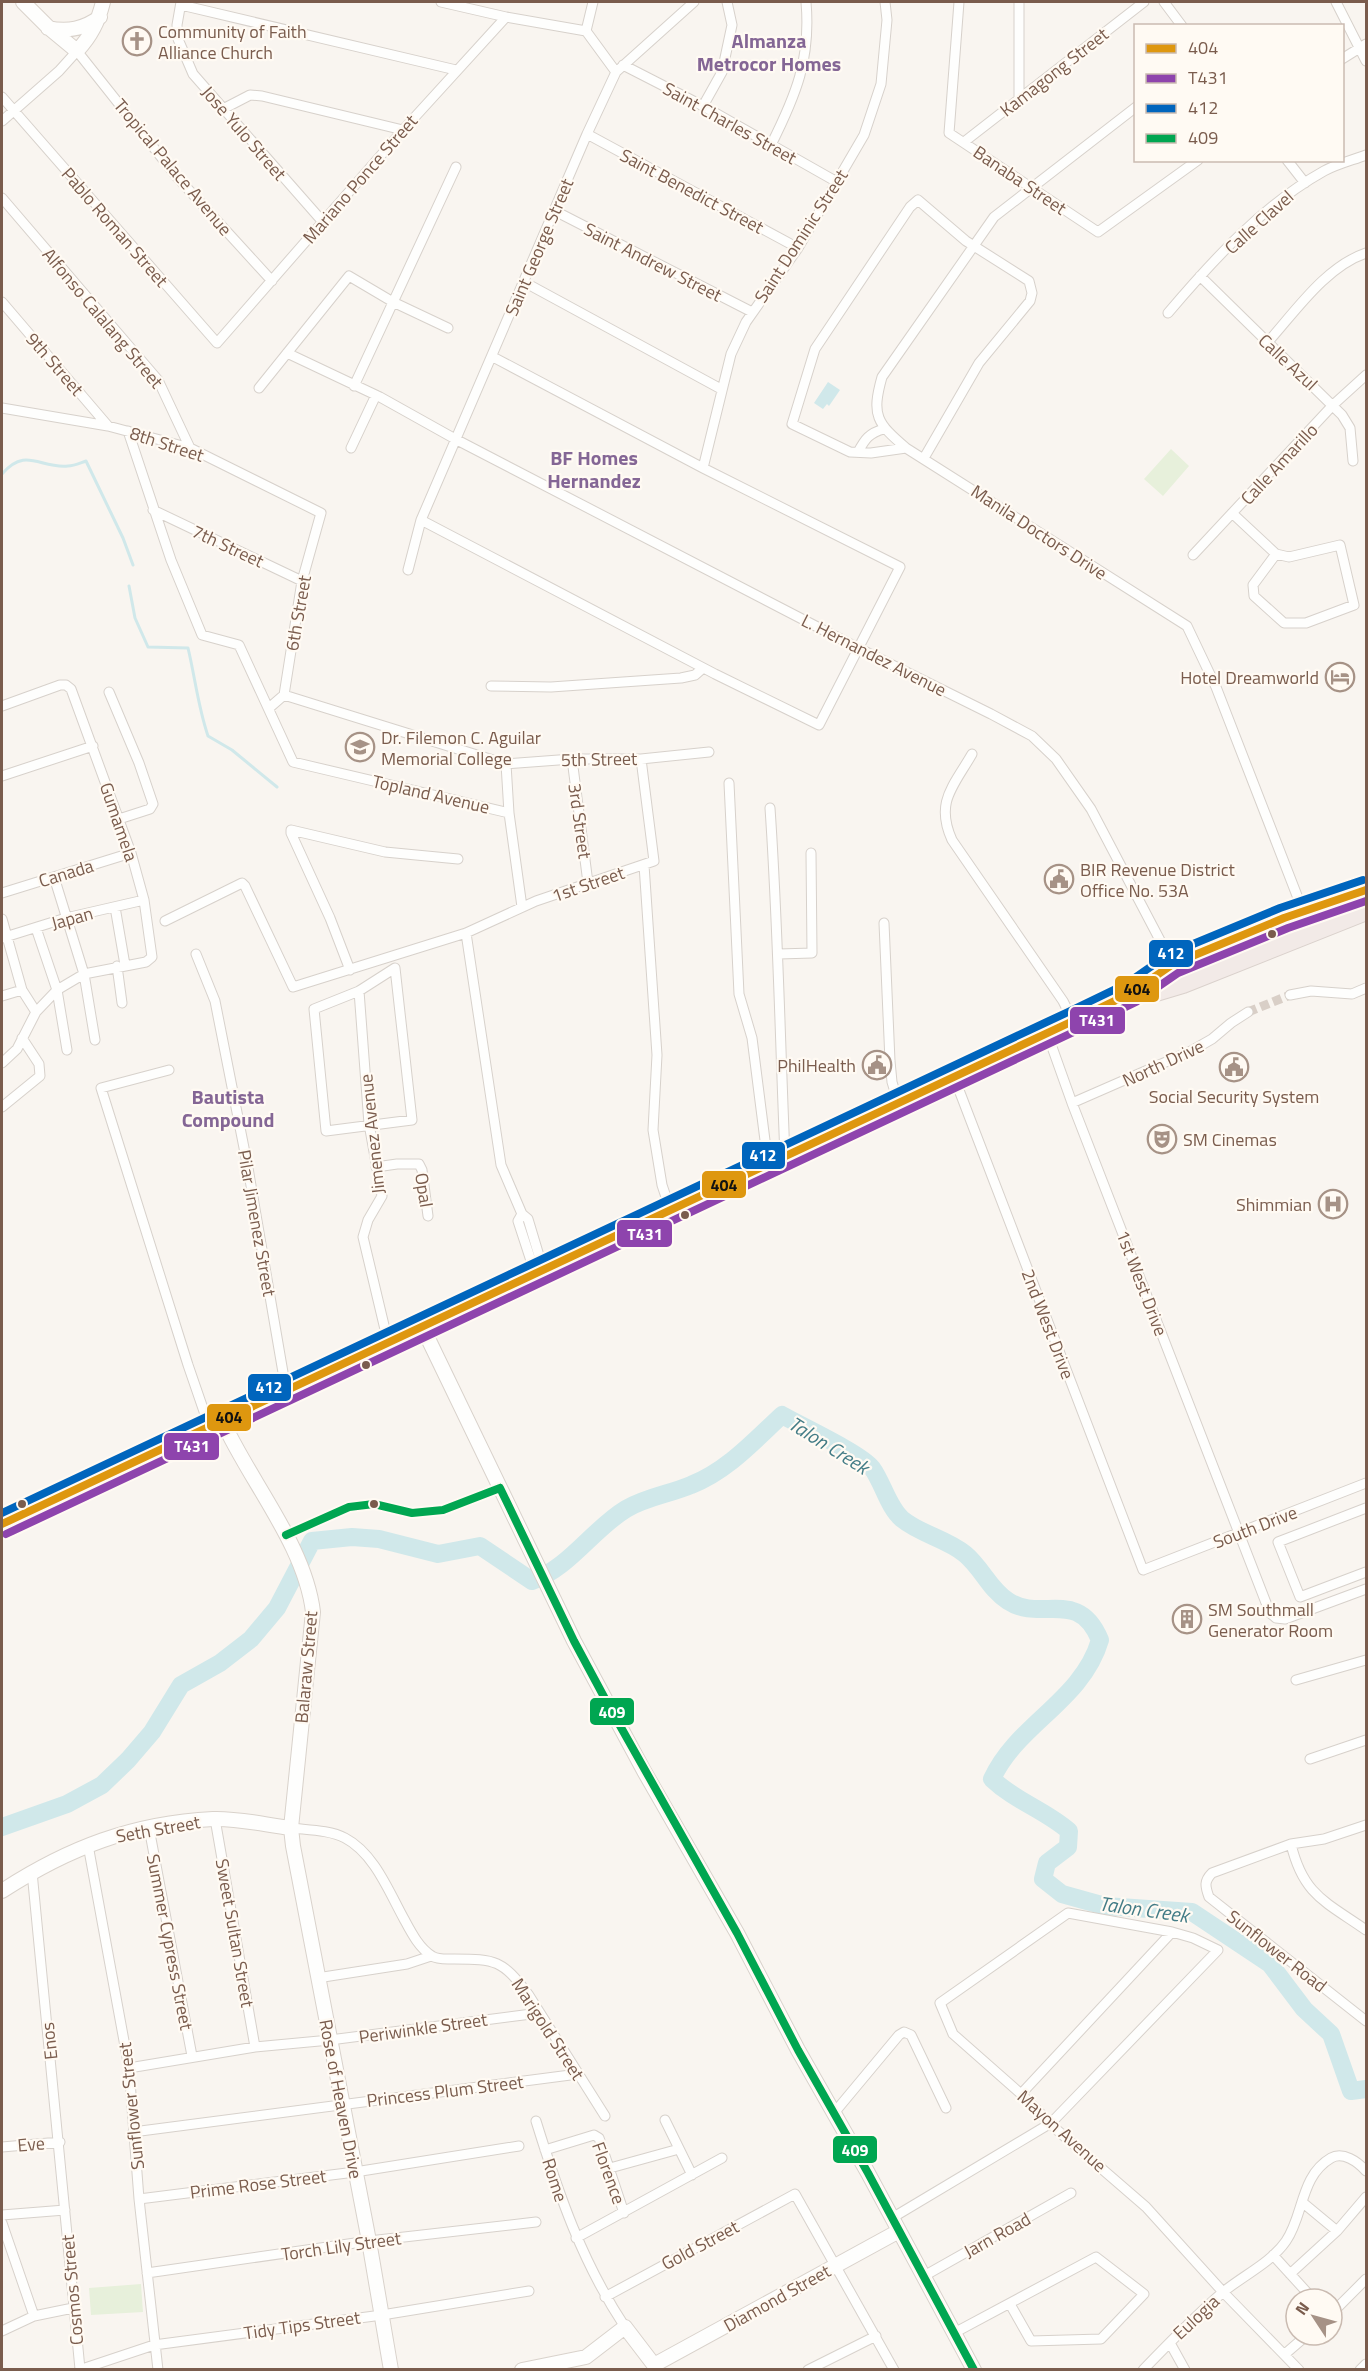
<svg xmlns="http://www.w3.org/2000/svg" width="1368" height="2371" font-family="'Titillium Web',sans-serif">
<rect width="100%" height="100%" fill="#f9f5f0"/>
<path fill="#e7f0db" d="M1171,449L1189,466L1163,496L1144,479Z
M141,2284L143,2312L91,2315L89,2288Z"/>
<path fill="#d0e8ea" d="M828,382L840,390L829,406L827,404L823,409L814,403Z"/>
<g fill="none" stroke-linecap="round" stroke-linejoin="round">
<path stroke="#d0e8ea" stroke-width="3" d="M2,474C26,446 40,469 68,466C74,466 80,463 86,461L123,538L133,565
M129,586L135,618L148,647L188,648C195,677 198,707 208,736L232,750L277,787"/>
<path stroke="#d0e8ea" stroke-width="18" d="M2,1827L67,1804L102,1785L128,1760L152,1732L181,1685L220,1663L251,1639L277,1608L312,1541L352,1537L379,1539L438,1554L480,1546L532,1581C569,1568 593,1529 626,1509C646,1497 670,1494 691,1485C727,1471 754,1441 782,1415C801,1426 860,1453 872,1468C883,1483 888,1507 902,1519C920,1534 947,1539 965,1554C982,1568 990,1590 1008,1601C1041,1623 1078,1587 1100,1640C1082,1701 1017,1724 992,1779C1015,1801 1045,1810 1069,1831L1068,1847L1047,1863L1043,1879L1062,1894L1105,1906L1192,1912L1270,1964L1304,2009L1331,2034L1351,2091L1366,2089"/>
<path stroke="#d9cfc7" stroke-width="9" stroke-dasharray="9 4.5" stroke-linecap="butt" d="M1248,1012L1290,995"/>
<g stroke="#d7d1cb" stroke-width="11">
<path id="street" d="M181,2L177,25L178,39L193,74L323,222
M441,2L506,17L586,31
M959,2L949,133L1098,232L1198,160
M1019,2V99
M1164,2L1182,26
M1336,2L1366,61
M181,5L456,70
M586,31L616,72
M586,31L593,2
M1342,59L1366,44
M623,65L703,106L837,182
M2,97L217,343L403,130L506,17
M703,106L722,72L732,25L727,2
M1136,107L994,217L882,377C871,416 877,423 906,448L1187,626L1216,687L1303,911
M223,109L250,95L262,96L403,130
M2,121L59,71L77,51L177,177L272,281
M587,134L798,248
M964,142L1144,2
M771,145C796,95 811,59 806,2
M1287,160L1305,183
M2,198L158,380L190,448
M555,211L752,312
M1200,276L1342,415L1350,428L1353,461
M524,282L721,389
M2,302L108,426
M1168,313C1213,260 1263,205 1324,171C1337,164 1353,160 1366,155
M1267,343C1295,312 1325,267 1366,253
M287,353L380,397L457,440L858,648L991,714L1032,736L1056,759L1091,809L1183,984
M354,386L456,167
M259,388L349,276L393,302L448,328
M2,408L108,426L190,448L321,513L302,581L284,695L269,708
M128,431L171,560L202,635L239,645L293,762L509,813
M351,448L376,395
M906,448L871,453L850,452L792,424L815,349L910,207L918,200L966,241L1029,281L1032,293L1030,301L979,363L924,458
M858,452C865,439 869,433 884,429
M703,468L731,354L746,322L798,248L864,135L881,84L887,20L885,2
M153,510L302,581
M1232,513L1276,554L1289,557L1340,545L1354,605L1306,623H1284L1254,596L1253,585L1276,554
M421,520L715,674L819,725L900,567L703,468L493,357
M1193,555L1333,405L1366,375
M408,570L421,520L587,134L616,72L694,2
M491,686L551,687L681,678L695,675L703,668
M109,692L139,763L153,804L150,809L119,819
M284,695L506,764L572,759H641L709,752
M2,706L60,685H66L71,689L131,853L144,900L152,957L146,962L84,974L57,990L36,1012L17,1049L2,1063
M972,754C953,787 935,802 952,840L1063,1001L1073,1021
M572,759L588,883
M506,764L509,813L522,907
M2,776L93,746
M729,783L739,994L752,1038L768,1164
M770,808C778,924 780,1040 785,1156
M644,865L657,1055L653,1130L662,1185L670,1209
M54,877L84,974L95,1040
M2,893L131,853
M115,907L125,965
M2,919L22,990L36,1012
M165,921L242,883L245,886L293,987L466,933L536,901L654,861L641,759
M884,923L890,1061L892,1082L898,1102
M36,928L57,990L67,1050
M466,933L501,1165L522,1214L528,1219L543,1269
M2,938L66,918L144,900
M196,954L215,1001L248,1168L286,1390
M779,954L812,953L811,853
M117,966L122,1003
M395,968L412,1120L326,1131L314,1009L359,991Z
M350,970L330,918L291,833V830L385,852L458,859
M359,991L369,1124L382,1196L368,1220L363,1237L388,1342
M1290,995L1311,991L1352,994L1366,988
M2,996L22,990
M1047,1033L1072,1103L1270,1613L1276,1618L1285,1619L1366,1589
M169,1070L101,1088L188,1365L209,1426
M954,1077L1143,1570L1366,1483
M1072,1103L1191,1051L1212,1039L1231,1023L1248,1012
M2,1107L40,1076L39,1064L22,1038
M376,1167L397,1164H419L422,1170L428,1216
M522,1214L518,1221L535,1273
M1366,1508L1278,1542L1300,1597L1366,1572
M1296,1680L1366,1660
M1310,1759L1366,1740
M215,1819L255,2047
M1366,1825L1324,1839L1291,1844L1212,1873C1204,1881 1205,1886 1209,1897L1366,2021
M149,1828L192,2056
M291,1828C308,1830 330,1830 345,1838C374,1853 389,1892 404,1919C411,1932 419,1948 432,1956C438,1960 447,1959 454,1959C496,1959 502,1960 528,1994L605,2116
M1291,1844C1303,1895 1326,1902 1366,1930
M88,1845L129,2068L139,2199L158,2370
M32,1872L80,2369
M317,1978L407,1964L431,1956
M129,2068L255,2047L330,2040L539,2013
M1021,2094L1172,1932
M834,2113L899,2035L904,2032L911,2035L946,2108
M665,2120L692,2175
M536,2121C559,2195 582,2262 625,2327
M133,2132L578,2074
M2,2147L60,2142
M545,2150L594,2135L599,2138L624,2213
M610,2168L679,2149
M139,2199L355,2172L519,2146
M1302,2202L1337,2231
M2,2215L65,2210
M892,2218L1051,2123L1218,1950L1193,1938L1172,1932L1068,1913L940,2003L953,2034L1021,2094L1057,2130L1146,2207L1223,2292L1299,2370
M2,2223L34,2316
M576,2238L722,2158
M1273,2255L1313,2299
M147,2273L369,2241L536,2222
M1290,2274L1337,2231L1366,2197
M924,2276L1071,2193
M605,2297L795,2194L894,2370
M1332,2313L1366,2279
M2,2331L34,2316L73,2308
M954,2333L1096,2257L1144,2294L1101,2339L1031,2341L1010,2304
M1170,2343L1185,2370
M1285,2354L1307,2335
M79,2370L154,2345L382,2315L529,2291
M808,2370L876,2336
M1143,2370C1169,2343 1194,2317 1222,2293C1242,2276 1271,2263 1286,2241C1304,2215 1300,2176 1331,2158C1343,2151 1358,2162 1366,2171
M1360,2370L1366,2364"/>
</g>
<g stroke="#d9d2cb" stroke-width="16">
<path id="secondary" d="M23,2L48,27L77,51C91,36 98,22 103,2
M48,28C68,32 84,29 100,17
M422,1326L574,1641L644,1771L737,1933L798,2050L868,2173L974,2370
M222,1420C250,1482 305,1545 313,1612L291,1828L293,1846L369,2241L391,2370
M2,1891C68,1848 133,1823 213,1819C238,1818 266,1825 291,1828
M522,2370L586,2357L625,2327L654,2365L899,2231"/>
</g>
<g stroke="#dad1cc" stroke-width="20">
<path id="highway" d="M1131,993H1153L1183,984L1366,911
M2,1524L1073,1021L1131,993L1173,964L1284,918L1366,890"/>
</g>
<use href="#street" stroke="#fefefd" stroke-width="9"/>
<use href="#secondary" stroke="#fefefd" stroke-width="14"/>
<use href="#highway" stroke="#f2eae7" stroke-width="18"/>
<g stroke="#fffaf3" stroke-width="12">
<path id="bus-1" d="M2,1524L1073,1021L1131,993L1173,964L1284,918L1366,890"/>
</g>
<g stroke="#fffaf3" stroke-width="12">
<path id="bus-2" d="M6,1534L1078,1030L1136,1002L1178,973L1288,928L1366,901"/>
</g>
<g stroke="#fffaf3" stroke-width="12">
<path id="bus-3" d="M2,1513L1068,1012L1126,984L1169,954L1280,908L1363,880"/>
</g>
<g stroke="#fffaf3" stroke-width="12">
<path id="bus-4" d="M500,1488L574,1641L610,1708L737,1933L798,2050L868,2173L974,2370
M286,1535L349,1507L374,1504L412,1513L443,1510L500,1488"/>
</g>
<use href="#bus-1" stroke="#de970f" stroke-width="8"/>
<use href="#bus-2" stroke="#8e44ad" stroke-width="8"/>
<use href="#bus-3" stroke="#0065bd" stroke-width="8"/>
<use href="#bus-4" stroke="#00a651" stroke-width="8"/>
</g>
<defs>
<g id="church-ring" transform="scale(1.5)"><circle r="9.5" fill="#fffaf3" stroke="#a69286" stroke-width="1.5"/><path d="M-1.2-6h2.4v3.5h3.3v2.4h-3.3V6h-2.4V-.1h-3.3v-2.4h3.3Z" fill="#a69286"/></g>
<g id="hotel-ring" transform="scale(1.5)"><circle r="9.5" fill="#fffaf3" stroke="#a69286" stroke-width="1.5"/><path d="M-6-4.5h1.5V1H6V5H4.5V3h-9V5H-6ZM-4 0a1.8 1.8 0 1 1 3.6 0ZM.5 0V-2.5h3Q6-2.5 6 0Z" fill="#a69286"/></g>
<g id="university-ring" transform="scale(1.5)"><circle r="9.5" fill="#fffaf3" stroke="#a69286" stroke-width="1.5"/><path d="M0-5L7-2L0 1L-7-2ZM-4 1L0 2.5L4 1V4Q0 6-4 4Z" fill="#a69286"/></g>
<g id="civic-ring" transform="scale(1.5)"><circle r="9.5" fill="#fffaf3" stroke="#a69286" stroke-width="1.5"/><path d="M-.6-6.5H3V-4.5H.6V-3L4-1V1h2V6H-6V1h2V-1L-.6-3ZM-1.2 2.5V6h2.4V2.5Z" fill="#a69286"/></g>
<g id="theatre-ring" transform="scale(1.5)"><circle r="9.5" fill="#fffaf3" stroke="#a69286" stroke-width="1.5"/><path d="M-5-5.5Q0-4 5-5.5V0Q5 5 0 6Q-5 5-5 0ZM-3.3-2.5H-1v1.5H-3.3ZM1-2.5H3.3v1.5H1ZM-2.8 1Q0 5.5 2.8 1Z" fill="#a69286"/></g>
<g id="hospital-ring" transform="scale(1.5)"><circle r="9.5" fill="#fffaf3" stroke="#a69286" stroke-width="1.5"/><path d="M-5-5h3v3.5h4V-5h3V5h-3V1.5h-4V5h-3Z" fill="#a69286"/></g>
<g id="building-ring" transform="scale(1.5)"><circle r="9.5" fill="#fffaf3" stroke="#a69286" stroke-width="1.5"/><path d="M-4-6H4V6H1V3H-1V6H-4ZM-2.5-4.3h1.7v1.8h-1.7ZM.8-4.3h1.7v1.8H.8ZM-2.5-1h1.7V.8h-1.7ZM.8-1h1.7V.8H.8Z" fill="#a69286"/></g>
</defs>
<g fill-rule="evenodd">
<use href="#church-ring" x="137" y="41"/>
<use href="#hotel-ring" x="1340" y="677"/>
<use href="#university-ring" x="360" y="747"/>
<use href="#civic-ring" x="1059" y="879"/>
<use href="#civic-ring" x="877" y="1065"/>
<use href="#civic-ring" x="1234" y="1067"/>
<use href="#theatre-ring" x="1162" y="1139"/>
<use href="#hospital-ring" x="1333" y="1204"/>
<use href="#building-ring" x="1187" y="1619"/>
</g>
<g fill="#7a5c4d" stroke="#fffaf3" stroke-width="2">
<circle cx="1272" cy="934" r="5"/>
<circle cx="685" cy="1215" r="5"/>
<circle cx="366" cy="1365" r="5"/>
<circle cx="22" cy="1504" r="5"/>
<circle cx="374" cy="1504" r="5"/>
</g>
<g text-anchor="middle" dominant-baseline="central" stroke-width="4.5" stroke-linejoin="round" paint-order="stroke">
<g font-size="18" fill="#7a5c4d" stroke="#fffaf3" text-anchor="start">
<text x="158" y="31">Community of Faith<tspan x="158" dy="21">Alliance Church</tspan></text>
<text x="1319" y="677" text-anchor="end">Hotel Dreamworld</text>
<text x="381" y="737">Dr. Filemon C. Aguilar<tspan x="381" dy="21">Memorial College</tspan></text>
<text x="1080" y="869">BIR Revenue District<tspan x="1080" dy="21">Office No. 53A</tspan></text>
<text x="856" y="1065" text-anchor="end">PhilHealth</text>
<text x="1234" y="1096" text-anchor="middle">Social Security System</text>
<text x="1183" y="1139">SM Cinemas</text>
<text x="1312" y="1204" text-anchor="end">Shimmian</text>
<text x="1208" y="1609">SM Southmall<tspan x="1208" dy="21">Generator Room</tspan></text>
</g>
<g font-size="18" fill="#7a5c4d" stroke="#fffaf3">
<text transform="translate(1054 72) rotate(-38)">Kamagong Street</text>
<text transform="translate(730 123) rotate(29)">Saint Charles Street</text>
<text transform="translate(244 133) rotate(49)">Jose Yulo Street</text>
<text transform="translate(173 167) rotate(50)">Tropical Palace Avenue</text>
<text transform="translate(360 179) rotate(-49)">Mariano Ponce Street</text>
<text transform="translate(1020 180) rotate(34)">Banaba Street</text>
<text transform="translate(692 191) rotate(28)">Saint Benedict Street</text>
<text transform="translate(1259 222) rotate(-42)">Calle Clavel</text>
<text transform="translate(115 227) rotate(49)">Pablo Roman Street</text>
<text transform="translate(801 236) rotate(-57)">Saint Dominic Street</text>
<text transform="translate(539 247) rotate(-67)">Saint George Street</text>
<text transform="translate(653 262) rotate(27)">Saint Andrew Street</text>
<text transform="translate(103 318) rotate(50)">Alfonso Calalang Street</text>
<text transform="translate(1288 362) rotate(43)">Calle Azul</text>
<text transform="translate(55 364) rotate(49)">9th Street</text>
<text transform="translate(167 444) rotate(18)">8th Street</text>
<text transform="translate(1279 464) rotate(-47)">Calle Amarillo</text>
<text transform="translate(1039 532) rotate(33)">Manila Doctors Drive</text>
<text transform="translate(228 546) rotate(25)">7th Street</text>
<text transform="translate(298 613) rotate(-80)">6th Street</text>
<text transform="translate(874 655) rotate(27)">L. Hernandez Avenue</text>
<text transform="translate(599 759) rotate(-1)">5th Street</text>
<text transform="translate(431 794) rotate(13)">Topland Avenue</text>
<text transform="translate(580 821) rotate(82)">3rd Street</text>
<text transform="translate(119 822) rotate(71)">Gumamela</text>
<text transform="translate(66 873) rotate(-17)">Canada</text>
<text transform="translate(588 884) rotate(-19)">1st Street</text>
<text transform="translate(72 918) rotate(-15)">Japan</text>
<text transform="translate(1163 1063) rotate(-25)">North Drive</text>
<text transform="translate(372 1134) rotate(-96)">Jimenez Avenue</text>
<text transform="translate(424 1190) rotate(81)">Opal</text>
<text transform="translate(257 1223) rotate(80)">Pilar Jimenez Street</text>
<text transform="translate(1142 1283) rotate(69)">1st West Drive</text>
<text transform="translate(1048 1324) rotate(69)">2nd West Drive</text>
<text transform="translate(1255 1527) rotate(-21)">South Drive</text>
<text transform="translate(306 1667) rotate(-85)">Balaraw Street</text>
<text transform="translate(158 1829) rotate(-10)">Seth Street</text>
<text transform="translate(235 1933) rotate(80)">Sweet Sultan Street</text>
<text transform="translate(170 1942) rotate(79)">Summer Cypress Street</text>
<text transform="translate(1277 1951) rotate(38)">Sunflower Road</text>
<text transform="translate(423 2028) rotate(-8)">Periwinkle Street</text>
<text transform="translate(548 2029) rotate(57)">Marigold Street</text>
<text transform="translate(49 2041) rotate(-96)">Enos</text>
<text transform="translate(445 2091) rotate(-7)">Princess Plum Street</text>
<text transform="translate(341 2099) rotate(79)">Rose of Heaven Drive</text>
<text transform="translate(131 2106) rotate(-96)">Sunflower Street</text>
<text transform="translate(1062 2131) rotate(42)">Mayon Avenue</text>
<text transform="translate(31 2144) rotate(-5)">Eve</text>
<text transform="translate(609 2173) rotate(70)">Florence</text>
<text transform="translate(555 2180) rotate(72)">Rome</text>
<text transform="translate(258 2184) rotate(-7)">Prime Rose Street</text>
<text transform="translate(997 2235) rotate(-29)">Jarn Road</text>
<text transform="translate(700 2245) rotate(-28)">Gold Street</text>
<text transform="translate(341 2246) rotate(-8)">Torch Lily Street</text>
<text transform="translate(72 2290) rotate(-95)">Cosmos Street</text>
<text transform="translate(777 2298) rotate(-29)">Diamond Street</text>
<text transform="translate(1196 2317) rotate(-43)">Eulogia</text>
<text transform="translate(302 2325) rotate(-8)">Tidy Tips Street</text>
</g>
<g font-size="20" font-weight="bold" fill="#846695" stroke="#fffaf3">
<text x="769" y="40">Almanza<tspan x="769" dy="23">Metrocor Homes</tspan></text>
<text x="594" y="457">BF Homes<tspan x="594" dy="23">Hernandez</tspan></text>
<text x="228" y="1096">Bautista<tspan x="228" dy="23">Compound</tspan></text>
</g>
<g font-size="20" font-style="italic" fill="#437c86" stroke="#fffaf3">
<text transform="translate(829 1445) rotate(32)">Talon Creek</text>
<text transform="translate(1144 1909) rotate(8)">Talon Creek</text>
</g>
</g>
<g stroke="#fffaf3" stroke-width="2">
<rect x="1148" y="939" width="46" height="29" rx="6" fill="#0065bd"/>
<rect x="1114" y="975" width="46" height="28" rx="6" fill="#de970f"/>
<rect x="1069" y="1006" width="57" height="29" rx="6" fill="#8e44ad"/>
<rect x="741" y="1141" width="45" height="29" rx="6" fill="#0065bd"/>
<rect x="701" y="1170" width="46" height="29" rx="6" fill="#de970f"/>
<rect x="616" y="1219" width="57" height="29" rx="6" fill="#8e44ad"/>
<rect x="247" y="1373" width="45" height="29" rx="6" fill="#0065bd"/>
<rect x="206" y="1403" width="46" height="29" rx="6" fill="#de970f"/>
<rect x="163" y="1432" width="57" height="29" rx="6" fill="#8e44ad"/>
<rect x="589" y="1697" width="46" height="29" rx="6" fill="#00a651"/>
<rect x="832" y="2135" width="46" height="29" rx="6" fill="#00a651"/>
</g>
<g font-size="16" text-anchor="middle" font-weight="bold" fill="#fff">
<text x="1171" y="959">412</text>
<text x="1097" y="1026">T431</text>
<text x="763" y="1161">412</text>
<text x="645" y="1240">T431</text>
<text x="269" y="1393">412</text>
<text x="192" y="1452">T431</text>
<text x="612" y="1718">409</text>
<text x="855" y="2156">409</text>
</g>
<g font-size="16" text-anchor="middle" font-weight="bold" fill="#111">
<text x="1137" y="995">404</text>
<text x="724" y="1191">404</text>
<text x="229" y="1423">404</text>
</g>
<rect width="1368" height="2371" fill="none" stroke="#7a5c4d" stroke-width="6"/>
<rect x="1134" y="24" width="210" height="138" fill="#fffaf3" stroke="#cabbb1" stroke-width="1.5"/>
<rect x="1146" y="44" width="30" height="9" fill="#de970f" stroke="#cabbb1" stroke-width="1.5"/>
<text x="1188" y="54" font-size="18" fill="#7a5c4d">404</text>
<rect x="1146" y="74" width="30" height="9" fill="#8e44ad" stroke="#cabbb1" stroke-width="1.5"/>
<text x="1188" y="84" font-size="18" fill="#7a5c4d">T431</text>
<rect x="1146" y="104" width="30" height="9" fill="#0065bd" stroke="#cabbb1" stroke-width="1.5"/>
<text x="1188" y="114" font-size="18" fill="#7a5c4d">412</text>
<rect x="1146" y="134" width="30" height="9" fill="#00a651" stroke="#cabbb1" stroke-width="1.5"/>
<text x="1188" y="144" font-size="18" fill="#7a5c4d">409</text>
<g transform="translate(1314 2317) rotate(306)"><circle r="28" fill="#fffaf3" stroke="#cabbb1" stroke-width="1.5"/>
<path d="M0-4.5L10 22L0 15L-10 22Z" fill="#a69286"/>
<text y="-9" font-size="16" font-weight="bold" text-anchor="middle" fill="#7a5c4d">N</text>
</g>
</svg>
